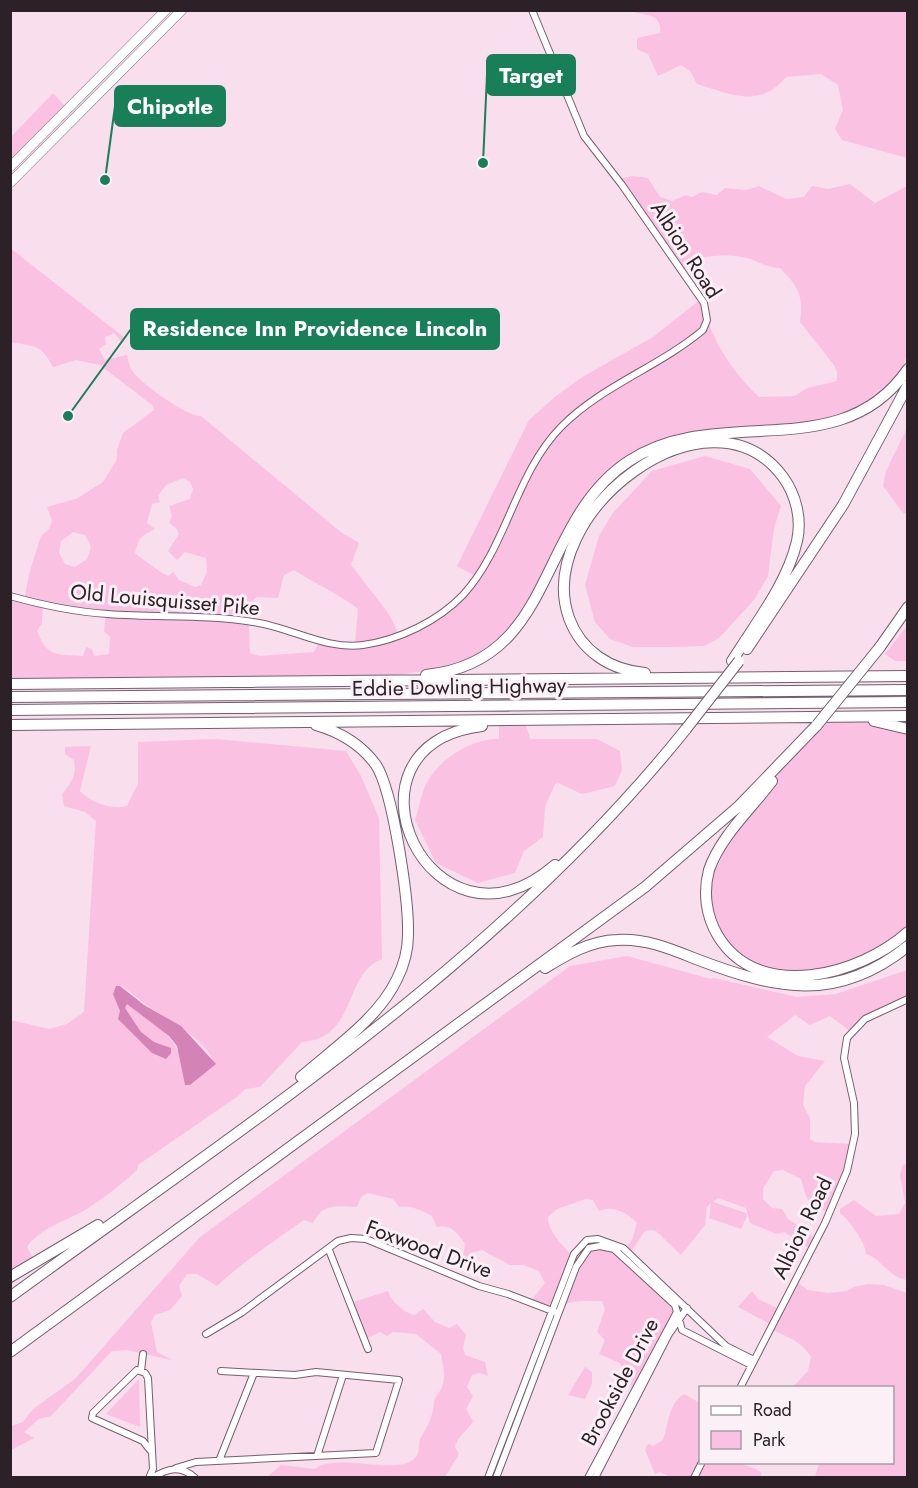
<svg xmlns="http://www.w3.org/2000/svg" width="918" height="1488" font-family="Jost,sans-serif">
<rect width="100%" height="100%" fill="#f9deee"/>
<path fill="#fac1e3" fill-rule="evenodd" d="M637,11H907V158L842,140L835,129L843,110L838,85L821,74L786,77C759,109 731,94 697,84L690,71L681,65L658,76L648,54L637,49V38L660,33C662,16 650,15 636,13Z
M53,93L66,107L11,164V137Z
M634,176L648,178L660,197L672,201L686,195L692,197L702,192L717,195L725,188L746,190L759,186L786,199L804,197L812,186L828,189L850,184L875,203L907,186V354L900,377L880,398L833,422L693,432L604,477L524,616L506,637L458,667L387,676L11,680V595L25,597L29,574L41,536L49,529L52,521L47,507L76,499L103,482L117,459V450L123,433L154,410L152,405L100,365L76,360L53,367C41,344 35,347 11,342L10,248L125,338L122,342L114,333L105,337L106,344L99,349L105,360L127,355C128,359 129,365 131,369C138,382 189,418 201,416L342,533L359,543L351,565L389,614L398,633C429,624 455,600 475,576L457,566L529,420L556,396L584,376L653,337L701,299C711,339 730,369 759,397L795,396L807,388L837,381V371L834,365L800,322C804,296 798,286 780,268C768,267 763,264 753,260C736,253 706,255 690,261L683,274L617,179ZM183,478L190,482L193,489L190,499L169,506L172,516L169,523L176,528L179,534L168,551L177,560L185,552L206,558L207,572L201,585L195,587L179,580L173,572L168,576C164,575 138,556 135,553C139,537 141,536 155,529L147,523L152,504L160,502L158,496L166,485ZM73,532L85,535L91,547L87,559L75,567L65,564L59,553L61,541ZM294,570C315,584 338,593 358,609L355,643L320,640L314,652L259,656L250,653L248,604L257,597L278,598L284,575ZM43,604L106,614L104,631L110,637L109,654L94,656L92,649L86,647L83,656C56,654 48,658 37,631L42,623Z
M907,428L908,511L904,514L883,486L886,471Z
M705,456L750,469L781,506L774,528L768,576L754,600L719,638L704,646L673,647H633L610,639L595,622L585,585L599,536L613,513L652,471Z
M907,626V661H895L885,654Z
M826,717L871,720L907,731V928L899,937L839,969L769,972L724,947L703,893L725,837Z
M525,721L530,739H597L620,751L622,770L615,786L582,794L558,783L555,784L545,807L543,837L524,851L515,873L478,883L436,863L415,820C419,809 421,795 426,784C438,760 472,738 499,739V723Z
M215,739L346,751L361,776L379,818L382,959C343,973 358,1038 302,1042L260,1087L245,1089L238,1096L138,1165L137,1170C121,1185 104,1198 85,1210C66,1221 40,1228 27,1247L34,1260L11,1275L10,1020L49,1029L67,1024L84,1012L96,821L85,812L64,806L62,794C72,782 77,776 74,760L65,754V747L91,746L80,791C91,803 112,810 127,806L138,783V742ZM121,985C129,991 136,997 144,1003C160,1016 214,1042 213,1065L190,1079C184,1065 179,1049 169,1037C154,1019 132,1007 118,988Z
M627,956L711,979L714,978L797,997L836,994L907,970V996L863,1017L850,1031L830,1016L810,1025L795,1015L767,1037L798,1056L825,1061L805,1086L803,1105L810,1118V1139L815,1142L850,1144L843,1178L827,1212C804,1200 808,1201 801,1179L783,1170L774,1171L763,1189V1199L772,1208L782,1209L788,1219L814,1237L809,1248L784,1232L777,1234L750,1223L746,1208L718,1198L713,1202L746,1213L747,1216L741,1229L709,1218L711,1203L707,1207L705,1225L681,1255L656,1231L650,1230L644,1232L629,1255L684,1306L633,1390L620,1363L599,1354L605,1340L597,1332L605,1309L602,1301C583,1302 566,1297 556,1314L530,1302L545,1283L539,1271L523,1265H510L482,1250L470,1253L461,1268L465,1244C459,1234 450,1223 437,1227L432,1216C422,1211 411,1205 399,1207L393,1199L368,1193L361,1197L357,1207C338,1206 322,1203 313,1223L304,1220C274,1241 244,1261 217,1286L197,1274H187L179,1286L182,1296L170,1310L155,1315L151,1322L157,1352L172,1360L127,1350L112,1351L51,1416L39,1419L24,1432L34,1438L11,1450V1426L23,1422L33,1409L75,1379L200,1237L570,966ZM586,1199L593,1200L599,1211C613,1204 629,1214 637,1223L632,1240L623,1250C603,1242 588,1236 576,1258C565,1250 547,1230 548,1217L557,1209Z
M903,1164L908,1165L907,1280C889,1278 882,1259 866,1254C867,1245 848,1218 840,1213V1209L854,1200L876,1216L899,1214L905,1203L900,1175Z
M794,1280L808,1290L828,1293L847,1291L854,1287L868,1284L884,1285L907,1293V1477H815L819,1463L892,1462V1388L793,1387L808,1371L811,1357C801,1340 786,1337 769,1328L770,1324L738,1307L752,1291L758,1299L779,1309Z
M388,1291C391,1301 403,1312 414,1315L423,1309L435,1322L449,1328L457,1324L466,1335L463,1348L465,1355L485,1362L488,1376L480,1373L472,1375L467,1387L473,1396L466,1409L473,1421C468,1431 458,1435 455,1447L459,1454L445,1477L266,1478L281,1465L315,1469C337,1451 405,1479 417,1455C420,1450 418,1443 421,1437C428,1426 433,1416 434,1403C434,1396 440,1393 442,1387C446,1376 443,1365 441,1354L416,1334L393,1332L387,1336L380,1332L366,1339L351,1303Z
M585,1367L592,1372V1384L585,1399L568,1395Z
M139,1379L140,1427L106,1414L137,1381Z
M684,1394L700,1403V1462C721,1463 745,1460 762,1473L760,1477H670L660,1472L655,1474L645,1450L648,1444L653,1446L663,1440C669,1423 668,1404 684,1394Z"/>
<path fill="#d483b6" d="M116,986H120L144,1005L181,1026L216,1064L190,1085H185L177,1046L169,1036L127,1004L125,1008L141,1032L154,1042L171,1048V1053L166,1059L152,1053L118,1019L120,1011L113,994Z"/>
<g fill="none" stroke-linecap="round" stroke-linejoin="round">
<g stroke="#765e6c" stroke-width="8">
<path id="street" d="M10,596C42,605 75,612 108,614C157,618 205,614 253,622C290,627 325,650 363,645C399,640 438,621 463,595C507,547 515,474 561,427C601,386 659,367 703,330L707,320L704,303L622,185L584,136L532,10
M329,1250L368,1349
M206,1334L241,1313L338,1241L351,1238L366,1239L479,1286L508,1294L555,1312
M141,1371L143,1354
M740,1388L825,1223L847,1171L855,1134L854,1103L844,1058L847,1038L865,1019L908,999
M317,1456L343,1375
M219,1461L254,1373
M176,1468L196,1462L376,1453L399,1380L316,1372L295,1375L221,1371
M149,1478L153,1469L148,1378L145,1373L137,1370L93,1413L92,1418L143,1441L150,1450
M152,1478C168,1468 181,1465 195,1478
M488,1478L574,1254L587,1240L598,1239L623,1248L726,1346L754,1360
M496,1478L576,1267L589,1248L600,1246L614,1249L675,1305L682,1330L751,1365
M588,1478L677,1312
M595,1478L669,1334L687,1308
M694,1478L702,1462"/>
</g>
<g stroke="#765e6c" stroke-width="10">
<path id="primary" d="M10,167L166,10
M10,183L182,10"/>
</g>
<g stroke="#765e6c" stroke-width="12">
<path id="highway" d="M880,647L908,607
M747,649L843,505L908,385
M645,673C610,670 581,651 569,618C532,514 709,377 783,477C796,495 802,519 797,541C787,584 755,624 732,661
M426,675C557,662 536,522 629,461C719,402 840,468 908,369
M10,684L908,676
M10,697L908,690
M10,710L908,702
M874,721L908,729
M10,725L908,716
M482,726C326,745 431,972 555,865
M772,781C752,808 720,837 709,870C703,892 706,916 718,936C759,1003 860,975 908,932
M545,968C568,954 590,941 617,940C645,938 671,949 696,959C775,989 836,1004 908,946
M301,1077C334,1048 378,1019 397,979C404,965 408,950 408,935C409,901 393,791 376,765C361,744 340,732 316,725
M10,1277L98,1225
M10,1297C248,1123 500,961 686,729
M10,1352L645,887L739,806L817,725"/>
</g>
<use href="#street" stroke="#fff" stroke-width="6"/>
<use href="#primary" stroke="#fff" stroke-width="9"/>
<use href="#highway" stroke="#fff" stroke-width="10"/>
<g stroke="#765e6c" stroke-width="12" stroke-linecap="butt">
<path id="highway-bridge" d="M817,725L880,647
M686,729L739,661"/>
</g>
<use href="#highway-bridge" stroke="#fff" stroke-width="10"/>
</g>
<g text-anchor="middle" dominant-baseline="central" stroke-width="6" stroke-linejoin="round" paint-order="stroke">
<g font-size="21" fill="#2b2127" stroke="#fcf0f7">
<text transform="translate(686 250) rotate(57)">Albion Road</text>
<text transform="translate(165 600) rotate(5)">Old Louisquisset Pike</text>
<text transform="translate(459 687) rotate(-1)">Eddie Dowling Highway</text>
<text transform="translate(802 1228) rotate(-64)">Albion Road</text>
<text transform="translate(429 1249) rotate(20)">Foxwood Drive</text>
<text transform="translate(620 1382) rotate(-62)">Brookside Drive</text>
</g>
</g>
<path fill="none" stroke="#197f59" stroke-width="2" d="M483 163L487 75M105 180L115 106M68 416L131 329"/>
<g fill="#197f59" stroke="#fcf0f7" stroke-width="2">
<circle cx="483" cy="163" r="6"/>
<circle cx="105" cy="180" r="6"/>
<circle cx="68" cy="416" r="6"/>
</g>
<g fill="#197f59" stroke="#197f59" stroke-width="2">
<rect x="487" y="55" width="88" height="40" rx="6"/>
<rect x="115" y="86" width="110" height="40" rx="6"/>
<rect x="131" y="309" width="368" height="40" rx="6"/>
</g>
<g font-size="22" text-anchor="middle" font-weight="bold" fill="#fff">
<text x="531" y="83">Target</text>
<text x="170" y="114">Chipotle</text>
<text x="315" y="336">Residence Inn Providence Lincoln</text>
</g>
<rect width="918" height="1488" fill="none" stroke="#2b2127" stroke-width="24"/>
<rect x="699" y="1386" width="195" height="78" fill="#fcf0f7" stroke="#a89da4" stroke-width="1.5"/>
<rect x="711" y="1406" width="30" height="9" fill="#ffffff" stroke="#a89da4" stroke-width="1.5"/>
<text x="753" y="1416" font-size="18" fill="#2b2127">Road</text>
<rect x="711" y="1431" width="30" height="18" fill="#fac1e3" stroke="#a89da4" stroke-width="1.5"/>
<text x="753" y="1446" font-size="18" fill="#2b2127">Park</text>
</svg>
